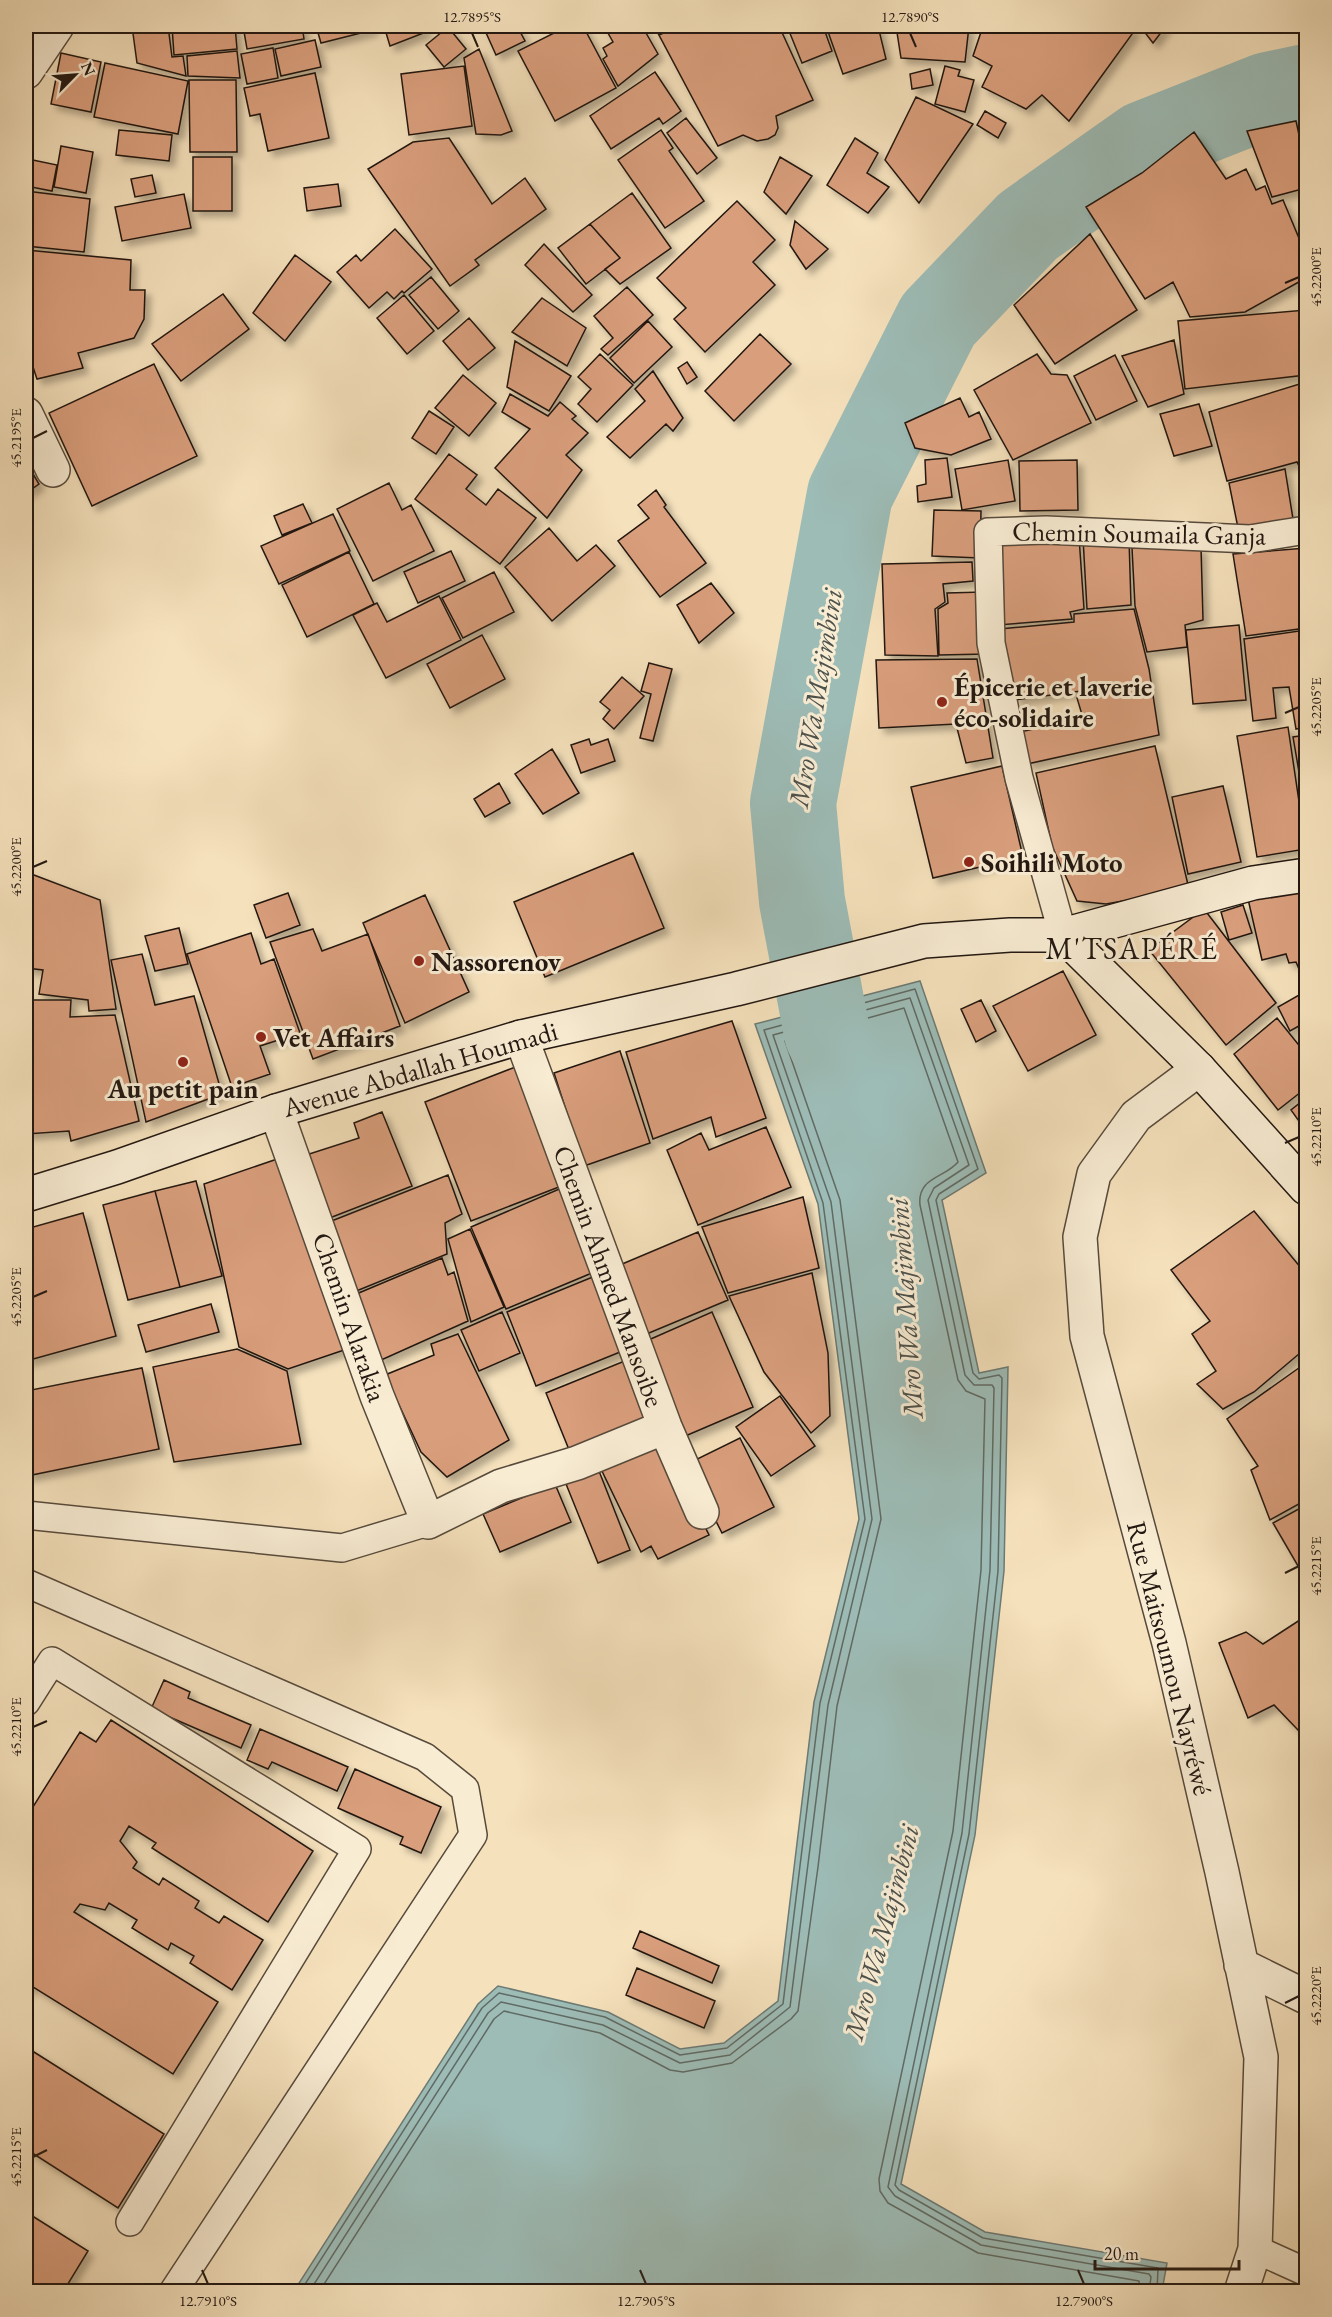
<svg xmlns="http://www.w3.org/2000/svg" width="1332" height="2317" font-family="'EB Garamond',serif">
<defs>
<filter id="shadow"><feDropShadow dx="5.5" dy="5.5" stdDeviation="3" flood-color="#0004"/></filter>
</defs>
<rect width="100%" height="100%" fill="#f5e1bc"/>
<filter id="stains"><feTurbulence type="fractalNoise" baseFrequency=".00333" numOctaves="4"/><feColorMatrix values="0 0 0 0 .2 0 0 0 0 .09 0 0 0 0 .02 0 0 0 .5 -.17"/></filter>
<radialGradient id="worn" r=".72"><stop offset=".6" stop-color="#630" stop-opacity="0"/><stop offset="1" stop-color="#630" stop-opacity=".3"/></radialGradient>
<path fill="#9dbcb6" stroke="#6c7a74" stroke-width="1.5" d="M920,981L986,1173L942,1200L979,1373L1008,1367L1004,1571L975,1835L901,2184L985,2232L1167,2263L1162,2291H294L478,2004L498,1986L608,2012L680,2049L724,2043L778,2001L814,1702L859,1519L818,1204L755,1024Z"/>
<g fill="none" stroke-linecap="round" stroke-linejoin="round">
<path stroke="#606a64" stroke-width="1.5" d="M300,2292L482,2008L499,1993L605,2017L680,2055L727,2048L783,2004L820,1703L865,1519L823,1203L764,1030L915,989L978,1169L939,1194L936,1200L973,1373L979,1379L999,1375L1002,1378L998,1571L969,1834L895,2185L899,2190L983,2238L1158,2268L1157,2292
M309,2292L488,2013L501,2002L603,2025L680,2063L730,2055L790,2007L828,1705L872,1519L831,1202L773,1035L910,998L969,1165L934,1188L928,1200L965,1375L974,1385H992L994,1388L990,1570L962,1833L888,2187L895,2196L981,2245L1149,2274L1151,2277L1149,2292
M319,2292L494,2019L504,2011L600,2033L670,2070L683,2072L732,2063L791,2019L798,2011L818,1867L837,1706L881,1519L840,1200L785,1041L904,1008L958,1162C945,1178 917,1177 920,1205L958,1380L966,1391L985,1399L981,1570L953,1831L879,2179L880,2191L888,2203L978,2253L1139,2281L1140,2292"/>
<path stroke="#9dbcb6" stroke-width="86" d="M866,1115L827,1033L802,901L793,803L850,494L938,320L1028,226L1144,144L1268,95L1306,87"/>
</g>
<path fill="#d99e7c" stroke="#221711" stroke-width="1.5" filter="url(#shadow)" d="M132,26H168L172,57L183,56L186,76L137,63Z
M172,26H235L237,49L174,55Z
M243,26H302L304,39L247,49Z
M316,26H372L373,30L321,43Z
M384,26H424L426,32L390,46Z
M483,26H517L525,41L496,55Z
M568,26H583L616,88L555,121L518,51Z
M604,26H642L658,54L618,86L603,59L607,56L603,48L613,42Z
M654,26H680L659,35Z
M680,26H779L813,100L776,116L778,128L775,135L768,139L757,141L743,135L718,146L659,35Z
M787,26H823L832,51L802,63Z
M826,26H878L886,59L843,74Z
M896,26H969L965,62L901,58Z
M983,26H1129L1135,30L1069,121L1042,95L1026,109L982,87L992,66L973,56Z
M1140,26H1166L1153,43Z
M448,27L466,49L444,67L426,45Z
M315,40L321,67L281,76L275,49Z
M273,48L278,78L247,84L241,54Z
M479,49L512,131L501,135L476,134L464,58Z
M237,51L240,78L188,76L187,56Z
M61,53L101,62L91,112L51,104Z
M105,63L188,81L178,134L94,117Z
M464,66L472,126L409,135L401,74Z
M945,66L960,70L958,76L974,80L965,112L935,104Z
M930,69L933,85L912,89L910,74Z
M655,72L681,111L663,124L659,118L611,149L590,116Z
M315,73L329,138L268,151L260,114L250,116L244,88Z
M189,80H236L237,152H190Z
M916,97L973,124L919,203L885,160Z
M985,111L1006,123L998,138L977,125Z
M686,118L717,158L697,174L667,133Z
M1296,121L1306,167V188L1272,197L1247,131Z
M119,130L172,135L169,161L116,155Z
M661,130L673,148L669,151L704,201L665,228L618,160Z
M1194,132L1226,179L1246,169L1256,190L1265,186L1272,204L1283,200L1306,255V278L1245,312L1190,317L1173,282L1145,299L1086,207L1142,173Z
M449,138L492,204L525,178L546,209L475,260L479,265L450,286L368,169L413,142Z
M855,138L878,153L867,173L889,187L868,213L827,185Z
M61,146L93,152L86,193L54,187Z
M193,157H232V211H193Z
M780,157L812,176L786,214L764,192Z
M28,159L57,165L52,191L26,186Z
M152,175L156,193L135,197L131,179Z
M338,184L341,206L307,211L304,188Z
M26,191L90,199L84,252L26,246Z
M632,193L671,248L620,284L605,269L620,258L590,224Z
M184,194L191,228L122,241L115,207Z
M737,201L775,240L753,262L775,285L705,352L674,319L686,308L657,278Z
M795,221L828,249L806,269L790,245Z
M590,224L620,258L586,284L558,248Z
M395,229L432,269L404,293L402,291L394,299L387,292L369,308L337,272L356,255L361,261Z
M1090,234L1137,310L1055,364L1014,305Z
M544,244L592,295L573,312L525,265Z
M26,250L131,260L130,290H145L144,319L134,338L78,353L83,368L37,379L32,364L26,366Z
M295,255L331,282L285,341L253,313Z
M431,277L459,311L438,329L409,295Z
M627,287L653,315L608,355L601,349L613,338L594,316Z
M223,294L249,329L181,381L152,344Z
M404,295L434,331L407,354L377,318Z
M542,298L586,328L567,366L512,332Z
M1306,310V375L1185,389L1178,321Z
M469,318L495,348L468,370L443,341Z
M648,321L672,347L634,383L610,358Z
M760,334L791,364L734,421L705,391Z
M1174,340L1184,394L1148,407L1122,356Z
M515,341L571,376L549,411L507,387Z
M600,354L633,385L597,422L578,404L591,389L578,377Z
M1037,354L1051,374L1067,375L1091,423L1013,460L974,390Z
M1115,355L1137,401L1096,420L1074,376Z
M687,362L697,377L687,384L678,368Z
M154,364L197,456L92,506L49,413Z
M653,371L683,418L673,431L666,424L630,458L607,437L645,401L635,389Z
M463,375L496,403L469,436L435,408Z
M1306,382V480L1297,462L1227,481L1209,412Z
M510,394L548,416L560,402L576,416L572,419L588,433L566,455L582,470L547,518L495,468L530,429L502,412Z
M960,398L969,417L979,412L991,439L951,455L915,448L905,423Z
M1199,404L1212,446L1174,456L1160,414Z
M429,411L454,427L436,454L412,438Z
M449,454L477,475L466,489L486,505L498,489L536,518L500,564L415,499Z
M947,458L952,497L918,502L917,486L926,484L925,460Z
M1008,460L1015,501L962,510L955,469Z
M1077,460L1078,510L1020,511L1019,461Z
M26,462L39,484L26,493Z
M1285,469L1293,519L1238,528L1229,483Z
M389,483L402,510L411,505L434,551L373,581L337,509Z
M656,490L666,505L664,507L706,563L660,597L618,541L649,518L638,505Z
M303,504L312,523L282,535L274,516Z
M934,510L981,511L980,558L932,556Z
M333,514L350,551L279,584L261,546Z
M549,528L577,561L596,545L615,566L552,621L505,567Z
M1079,537L1084,609L1070,612L1072,619L998,625L997,540Z
M1083,538L1129,539L1131,605L1087,609Z
M1201,547L1203,620L1185,625L1187,647L1147,652L1135,606L1132,548Z
M1306,548V628L1246,636L1233,554Z
M451,551L465,581L418,603L404,572Z
M349,552L374,604L307,637L282,585Z
M972,562L973,581L943,584L945,602L935,609L938,656L885,655L882,564Z
M494,572L514,612L463,638L442,598Z
M711,583L734,613L699,643L677,605Z
M983,592L986,654L939,655L938,609L948,603L947,593Z
M439,596L461,640L386,678L353,615L377,603L387,622Z
M1134,609L1149,669L1159,735L1027,764L1020,732L1083,718L1077,698L1089,693L1088,690L1015,700L1000,629L1074,622V614Z
M1239,625L1246,700L1193,704L1186,630Z
M1306,630V727L1296,729L1289,687L1273,688L1276,718L1253,721L1244,639Z
M482,635L505,679L450,708L427,664Z
M977,659L993,758L966,763L956,724L879,728L876,660Z
M649,663L672,669L653,741L640,738L651,694L641,691Z
M622,677L644,696L614,729L603,719L610,710L600,702Z
M1288,727L1306,849L1257,857L1237,736Z
M1306,735V813L1293,737Z
M589,739L591,745L608,739L615,761L581,773L571,745Z
M1155,746L1189,889L1106,904L1077,901L1052,846L1036,773Z
M552,749L579,793L543,814L515,774Z
M1002,766L1023,857L933,878L911,787Z
M499,783L510,803L485,817L474,799Z
M1223,786L1241,862L1188,874L1172,797Z
M633,853L664,928L545,977L514,902Z
M26,872L100,900L116,1009L89,1011L88,1000L39,994L43,970L26,968Z
M1306,885V985L1296,962L1289,963L1286,954L1262,960L1248,899Z
M288,893L300,925L266,938L254,905Z
M425,895L469,992L405,1023L363,923Z
M1243,905L1252,933L1229,940L1221,912Z
M1204,909L1276,1003L1226,1045L1149,950Z
M179,928L188,964L155,971L145,936Z
M313,929L322,951L368,934L400,1026L313,1059L270,942Z
M251,933L261,964L274,959L300,1033L260,1046L270,1074L232,1087L187,954Z
M142,954L155,1005L194,996L222,1094L146,1122L111,960Z
M1063,971L1096,1035L1028,1071L993,1006Z
M1306,991V1022L1290,1031L1278,1007Z
M26,1000H71L70,1017L115,1015L139,1121L71,1141L69,1131L26,1134Z
M981,1000L996,1031L976,1042L961,1009Z
M1277,1018L1306,1054V1088L1278,1110L1234,1054Z
M732,1021L766,1118L716,1137L711,1117L653,1139L626,1052Z
M620,1051L650,1143L584,1166L554,1073Z
M518,1066L564,1185L471,1221L425,1102Z
M1306,1098V1131L1291,1110Z
M382,1112L412,1186L327,1219L303,1156L359,1138L354,1123Z
M766,1127L791,1187L698,1225L667,1150L701,1133L709,1150Z
M286,1156L350,1348L288,1369L239,1347L204,1184Z
M448,1175L462,1214L445,1223L447,1254L349,1294L324,1224Z
M196,1181L222,1276L180,1287L155,1191Z
M564,1187L599,1270L506,1309L471,1227Z
M155,1191L180,1287L128,1300L103,1205Z
M803,1197L819,1268L728,1293L702,1227Z
M1254,1211L1306,1274V1348L1254,1392L1223,1409L1197,1384L1216,1371L1192,1334L1210,1321L1171,1270Z
M83,1213L116,1336L26,1361V1229Z
M470,1229L504,1307L471,1322L448,1239Z
M698,1232L728,1300L637,1338L608,1270Z
M442,1258L448,1275L454,1272L468,1321L379,1361L354,1295Z
M812,1273L828,1353L830,1416L811,1433L764,1372L729,1296Z
M600,1274L630,1348L536,1386L507,1312Z
M211,1304L219,1332L146,1352L138,1325Z
M502,1312L520,1353L479,1371L461,1330Z
M712,1312L753,1407L683,1437L644,1342Z
M458,1334L509,1440L447,1477L421,1452L385,1375L434,1355L431,1344Z
M237,1349L287,1371L301,1444L174,1462L153,1367Z
M632,1358L658,1422L572,1457L546,1393Z
M1303,1365L1306,1371V1500L1270,1520L1251,1470L1258,1466L1227,1419Z
M142,1368L159,1449L27,1476L26,1391Z
M780,1396L815,1446L771,1476L736,1427Z
M740,1438L774,1507L722,1533L687,1464Z
M662,1439L709,1535L658,1559L651,1546L641,1552L601,1469Z
M599,1471L630,1550L598,1563L566,1484Z
M555,1484L571,1522L500,1552L483,1514Z
M1306,1505V1577L1305,1578L1273,1523Z
M1306,1616V1723L1298,1730L1274,1705L1248,1718L1219,1643L1246,1632L1263,1644Z
M164,1680L190,1692L188,1698L251,1725L241,1748L151,1709Z
M111,1720L313,1851L268,1922L152,1848L156,1843L129,1826L120,1841L137,1862L133,1868L159,1885L163,1878L199,1901L195,1908L219,1923L224,1916L263,1940L232,1990L190,1963L194,1956L171,1943L168,1950L132,1928L137,1920L109,1903L105,1910L80,1904L74,1912L218,2002L173,2074L30,1985L26,1993V1818L80,1732L96,1742Z
M260,1729L348,1767L337,1791L272,1762L268,1769L247,1760Z
M355,1769L441,1807L421,1853L400,1844L403,1837L338,1808Z
M640,1931L719,1966L712,1983L633,1948Z
M637,1968L715,2001L704,2028L626,1995Z
M26,2047L164,2134L118,2208L26,2149Z
M26,2212L88,2251L63,2292H26Z"/>
<g fill="none" stroke-linecap="round" stroke-linejoin="round">
<g stroke="#574a3c" stroke-width="30">
<path id="lane" d="M1063,935L1019,778L991,643L988,532L1046,530L1250,539L1306,530
M26,1515L342,1548L428,1522
M26,1583L425,1757L465,1789L473,1835L173,2292
M26,1702L52,1661L357,1849L130,2222
M1255,2249L1306,2272"/>
</g>
<g stroke="#574a3c" stroke-width="36">
<path id="street" d="M26,72L57,26
M26,414L53,470
M521,1037L665,1427L702,1512
M1199,1069L1136,1116L1094,1174L1080,1237L1087,1336L1169,1643L1222,1872L1261,2057L1255,2249L1241,2292
M276,1111L377,1396L428,1522L501,1486L577,1463L665,1427
M1241,1965L1306,1997"/>
</g>
<g stroke="#221711" stroke-width="36">
<path id="secondary" d="M1063,935L1253,883L1306,875
M26,1195L117,1167L276,1111L521,1037L736,989L924,941L1010,935H1063L1199,1069L1306,1188"/>
</g>
<use href="#lane" stroke="#f8ecd3" stroke-width="27"/>
<use href="#street" stroke="#f8ecd3" stroke-width="33"/>
<use href="#secondary" stroke="#f8ecd3" stroke-width="33"/>
</g>
<path fill="none" stroke="#221711" stroke-width="2" d="M472,33L478,47M910,33L916,47M1285,283L1299,277M33,438L47,431M1285,713L1299,707M33,867L47,861M1285,1143L1299,1137M33,1297L47,1291M1285,1573L1299,1566M33,1727L47,1721M1285,2003L1299,1996M33,2157L47,2150M202,2270L208,2284M640,2270L646,2284M1078,2270L1084,2284"/>
<g fill="#8f2418" stroke="#f8ecd3" stroke-width="2">
<circle cx="942" cy="702" r="6"/>
<circle cx="969" cy="862" r="6"/>
<circle cx="419" cy="961" r="6"/>
<circle cx="261" cy="1037" r="6"/>
<circle cx="183" cy="1062" r="6"/>
</g>
<g text-anchor="middle" dominant-baseline="central" stroke-width="6" stroke-linejoin="round" paint-order="stroke">
<g font-size="27" fill="#221711" stroke="#f8ecd3">
<text transform="translate(1139 533) rotate(1)">Chemin Soumaila Ganja</text>
<text transform="translate(420 1069) rotate(-16)">Avenue Abdallah Houmadi</text>
<text transform="translate(609 1276) rotate(70)">Chemin Ahmed Mansoibe</text>
<text transform="translate(350 1317) rotate(71)">Chemin Alarakia</text>
<text transform="translate(1170 1658) rotate(76)">Rue Maitsoumou Nayréwé</text>
</g>
<g font-size="27" font-weight="bold" fill="#221711" stroke="#f8ecd3" text-anchor="start">
<text x="954" y="686">Épicerie et laverie<tspan x="954" dy="31">éco-solidaire</tspan></text>
<text x="981" y="862">Soihili Moto</text>
<text x="431" y="961">Nassorenov</text>
<text x="273" y="1037">Vet Affairs</text>
<text x="183" y="1088" text-anchor="middle">Au petit pain</text>
</g>
<g font-size="28" font-style="italic" fill="#4d514b" stroke="#f8ecd3">
<text transform="translate(815 698) rotate(-81)">Mro Wa Majimbini</text>
<text transform="translate(905 1308) rotate(-94)">Mro Wa Majimbini</text>
<text transform="translate(881 1932) rotate(-75)">Mro Wa Majimbini</text>
</g>
<g font-size="30" letter-spacing="1.5" fill="#221711" stroke="#f8ecd3">
<text x="1132" y="948">M'TSAPÉRÉ</text>
</g>
</g>
<rect width="1332" height="2317" fill="none" stroke="#f5e1bc" stroke-width="66"/>
<g transform="translate(75 75) rotate(65)" stroke="#f8ecd3" stroke-width="4.5" paint-order="stroke">
<path d="M0-4.5L10 22L0 15L-10 22Z" fill="#221711"/>
<text y="-9" font-size="16" font-weight="bold" text-anchor="middle" fill="#221711">N</text>
</g>
<path d="M1095 2260v9h144v-9" fill="none" stroke="#221711" stroke-width="3"/>
<text x="1104" y="2260" font-size="18" fill="#221711" stroke="#f8ecd3" stroke-width="4.5" paint-order="stroke">20 m</text>
<rect x="33" y="33" width="1266" height="2251" fill="none" stroke="#221711" stroke-width="2"/>
<g font-size="15" text-anchor="middle" fill="#221711">
<text x="472" y="22">12.7895°S</text>
<text x="910" y="22">12.7890°S</text>
<text transform="translate(1316 277) rotate(-90)" y="5">45.2200°E</text>
<text transform="translate(16 438) rotate(-90)" y="5">45.2195°E</text>
<text transform="translate(1316 707) rotate(-90)" y="5">45.2205°E</text>
<text transform="translate(16 867) rotate(-90)" y="5">45.2200°E</text>
<text transform="translate(1316 1137) rotate(-90)" y="5">45.2210°E</text>
<text transform="translate(16 1297) rotate(-90)" y="5">45.2205°E</text>
<text transform="translate(1316 1566) rotate(-90)" y="5">45.2215°E</text>
<text transform="translate(16 1727) rotate(-90)" y="5">45.2210°E</text>
<text transform="translate(1316 1996) rotate(-90)" y="5">45.2220°E</text>
<text transform="translate(16 2157) rotate(-90)" y="5">45.2215°E</text>
<text x="208" y="2306">12.7910°S</text>
<text x="646" y="2306">12.7905°S</text>
<text x="1084" y="2306">12.7900°S</text>
</g>
<rect width="100%" height="100%" filter="url(#stains)"/>
<rect width="100%" height="100%" fill="url(#worn)"/>
</svg>
